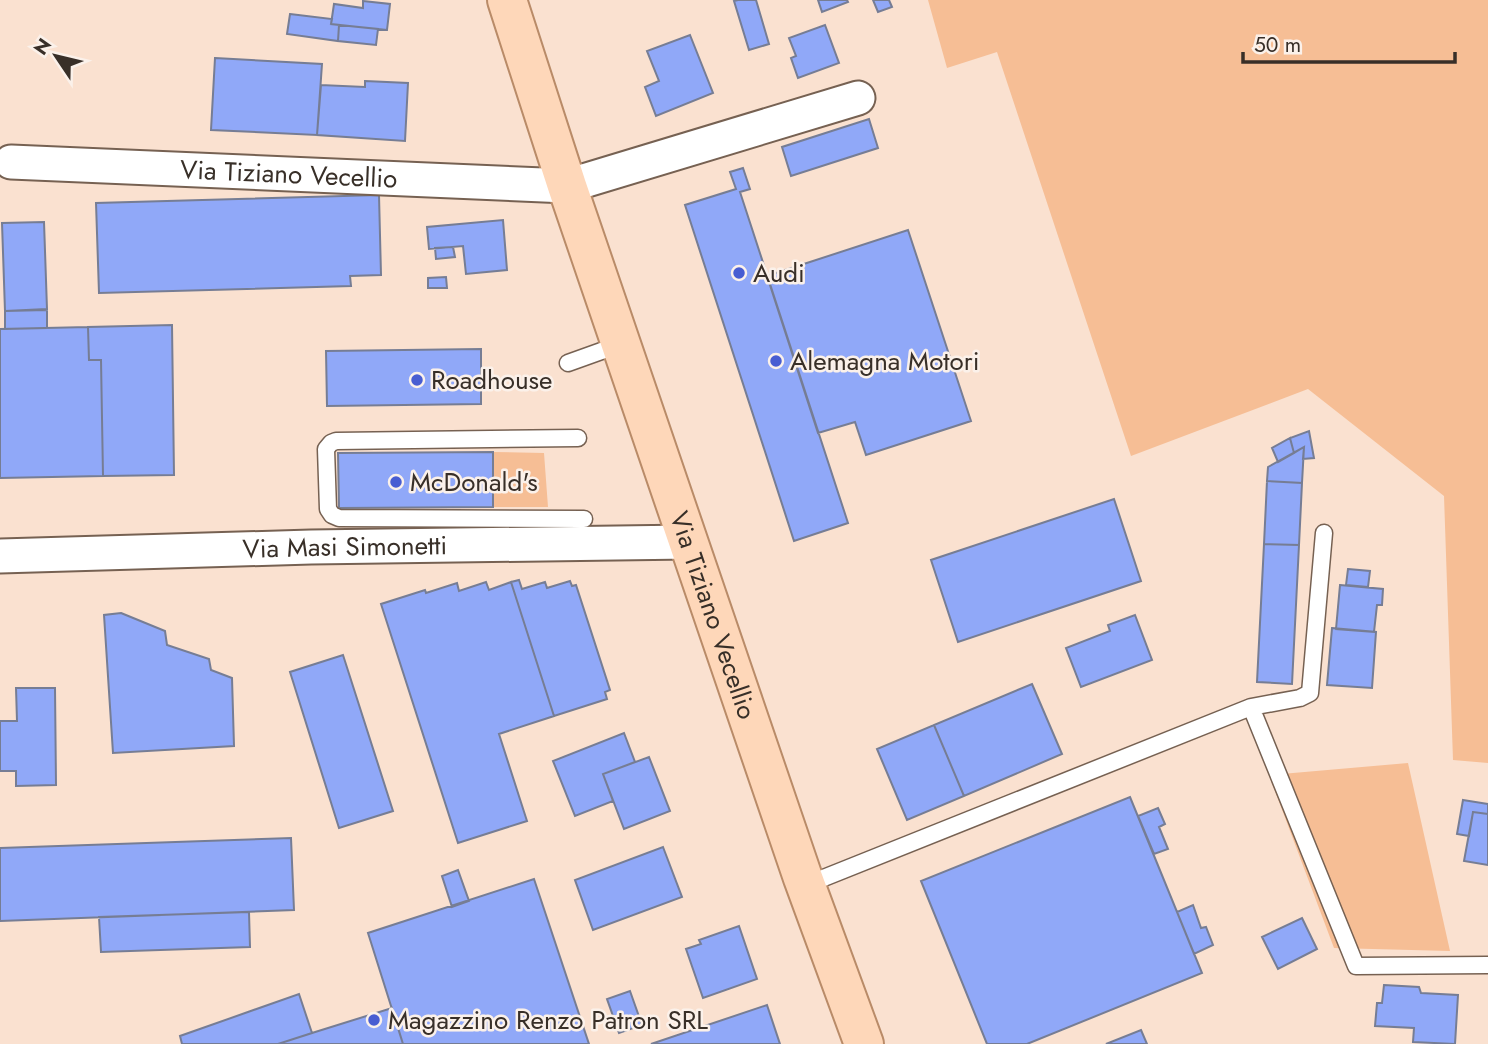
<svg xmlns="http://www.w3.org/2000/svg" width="1488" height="1044" font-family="Jost,sans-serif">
<rect width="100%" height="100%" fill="#fae1d0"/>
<path fill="#f6be95" d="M928,0H1488V763L1453,760L1444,496L1308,389L1131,456L997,52L947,68Z
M493,452L544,453L548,507H493Z
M1408,763L1450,951L1334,948L1269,775Z"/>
<path fill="#90a8f8" stroke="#767d94" stroke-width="2" d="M738,0H756L769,44L749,50L734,1Z
M818,0H847L848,2L822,12Z
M873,0H889L892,7L878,12Z
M363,1L390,4L387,30L331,24L334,4L363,8Z
M290,14L332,19L331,24L339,25L338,41L287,34Z
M339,25L378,29L376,45L338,41Z
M825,25L839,63L798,78L791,58L796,56L789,38Z
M690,35L713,93L656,116L645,87L659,81L647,51Z
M215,58L322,64L317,135L211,130Z
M365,81L408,83L405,141L317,135L321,85L365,87Z
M869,119L878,148L791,176L782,147Z
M743,168L750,189L740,192L848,523L794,541L685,205L736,189L730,172Z
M379,195L381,275L350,276L351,286L99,293L96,203Z
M503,220L507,270L466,274L463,246L429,249L427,227Z
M44,222L47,309L5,311L2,223Z
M908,230L971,421L866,455L855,422L818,433L767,276Z
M453,247L455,257L436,259L435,248Z
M446,277L447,288H428V278Z
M47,310V328L5,329V311Z
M172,325L174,475L103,476L101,360H89L88,327Z
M88,327L89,360H101L103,476L0,478V329Z
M481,349V404L327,406L326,351Z
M1309,431L1314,458L1303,459L1304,447L1294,453L1290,438Z
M1290,438L1294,453L1278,462L1272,448Z
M1304,447L1302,483L1267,481L1268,467Z
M493,452V507L339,508L338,453Z
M1267,481L1302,483L1299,545L1264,544Z
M1114,499L1141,581L958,642L931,560Z
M1264,544L1299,545L1292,684L1257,682Z
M1348,569L1370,571L1368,587L1346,585Z
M519,580L522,589L545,582L547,588L570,581L572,586L576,585L610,690L605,692L607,699L554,716L511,582Z
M486,582L489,590L511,582L554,716L499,734L527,821L458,843L381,604L425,590L426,593L457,583L459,591Z
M1340,585L1383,589L1382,605H1377L1374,632L1336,629Z
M121,613L165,631L167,645L209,659L211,670L232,678L234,746L113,753L104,615Z
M1135,615L1152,660L1081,687L1066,648L1110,631L1108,625Z
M1332,628L1376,632L1372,688L1327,685Z
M343,655L393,811L339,828L290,672Z
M1032,684L1062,754L964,796L934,725Z
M16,688H55L56,785L16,786V771H0V721H17Z
M934,725L964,796L907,820L877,749Z
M624,733L635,762L603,774L613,801L575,816L553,761Z
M649,757L670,811L624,829L603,774Z
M1130,797L1202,973L1027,1044H987L921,881Z
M1463,800L1488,804V814L1473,812L1469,836L1457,834Z
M1158,808L1165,824L1159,827L1168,849L1154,854L1138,816Z
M1473,812L1488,814V865L1464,861Z
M291,838L294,910L0,921V848Z
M663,847L682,897L593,930L575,880Z
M458,870L469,901L452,907L442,876Z
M534,879L589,1044H403L368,933Z
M1193,905L1201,928L1206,927L1213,945L1194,954L1177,912Z
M249,912L250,947L101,952L99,917Z
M1302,918L1317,949L1278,969L1262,937Z
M739,926L757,979L703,998L686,949L701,944L699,940Z
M1384,985L1419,987L1421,993L1458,995L1455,1044L1413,1042L1414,1028L1375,1026L1377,1003H1382Z
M630,991L642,1025L619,1033L607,999Z
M299,994L312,1033L278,1044H182L180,1036Z
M767,1005L780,1044H651Z
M392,1008L403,1044H278L312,1033Z
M1141,1030L1147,1044H1106Z"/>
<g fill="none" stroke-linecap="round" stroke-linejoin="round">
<g stroke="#766152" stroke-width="19">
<path id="service" d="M568,363L621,344
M578,438L336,441L331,443L326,449L328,509L332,515L339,518L584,519
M1251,707L1300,698L1310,693L1324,533
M806,885L1251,707L1356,966L1488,965"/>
</g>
<g stroke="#766152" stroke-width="37">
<g id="minor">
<path id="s1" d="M11,162L567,186L858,98"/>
<path id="s2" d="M0,556L311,547L689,542"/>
</g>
</g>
<g stroke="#b98b68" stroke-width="42">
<g id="primary">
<path id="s3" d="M507,0L567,186L803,878L864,1044"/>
</g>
</g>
<use href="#service" stroke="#fff" stroke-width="16"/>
<use href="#minor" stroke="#fff" stroke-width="33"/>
<use href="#primary" stroke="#fed7b9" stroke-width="38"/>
</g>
<g fill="#485dd2" stroke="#fbf1ea" stroke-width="2.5">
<circle cx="739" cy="273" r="7"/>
<circle cx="776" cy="361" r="7"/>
<circle cx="417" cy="380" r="7"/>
<circle cx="396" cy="482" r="7"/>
<circle cx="374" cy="1020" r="7"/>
</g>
<g text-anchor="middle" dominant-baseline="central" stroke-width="5" stroke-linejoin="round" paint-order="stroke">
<g font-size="26" fill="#382f28" stroke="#fbf1ea">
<text stroke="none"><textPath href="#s1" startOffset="278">Via Tiziano Vecellio</textPath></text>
<text stroke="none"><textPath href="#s2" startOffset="345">Via Masi Simonetti</textPath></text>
<text stroke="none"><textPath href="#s3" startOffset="649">Via Tiziano Vecellio</textPath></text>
</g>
<g font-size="26" fill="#382f28" stroke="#fbf1ea" text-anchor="start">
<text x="753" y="273">Audi</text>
<text x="790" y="361">Alemagna Motori</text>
<text x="431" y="380">Roadhouse</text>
<text x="410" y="482">McDonald's</text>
<text x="388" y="1020">Magazzino Renzo Patron SRL</text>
</g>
</g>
<g transform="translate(56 56) rotate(305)" stroke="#fbf1ea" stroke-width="5" paint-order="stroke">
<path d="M0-5L12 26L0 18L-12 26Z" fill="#382f28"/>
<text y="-10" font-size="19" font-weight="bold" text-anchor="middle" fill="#382f28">N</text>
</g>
<path d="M1243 52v10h212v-10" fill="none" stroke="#382f28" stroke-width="3.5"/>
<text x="1254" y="52" font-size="21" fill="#382f28" stroke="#fbf1ea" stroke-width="5" paint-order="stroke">50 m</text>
</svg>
